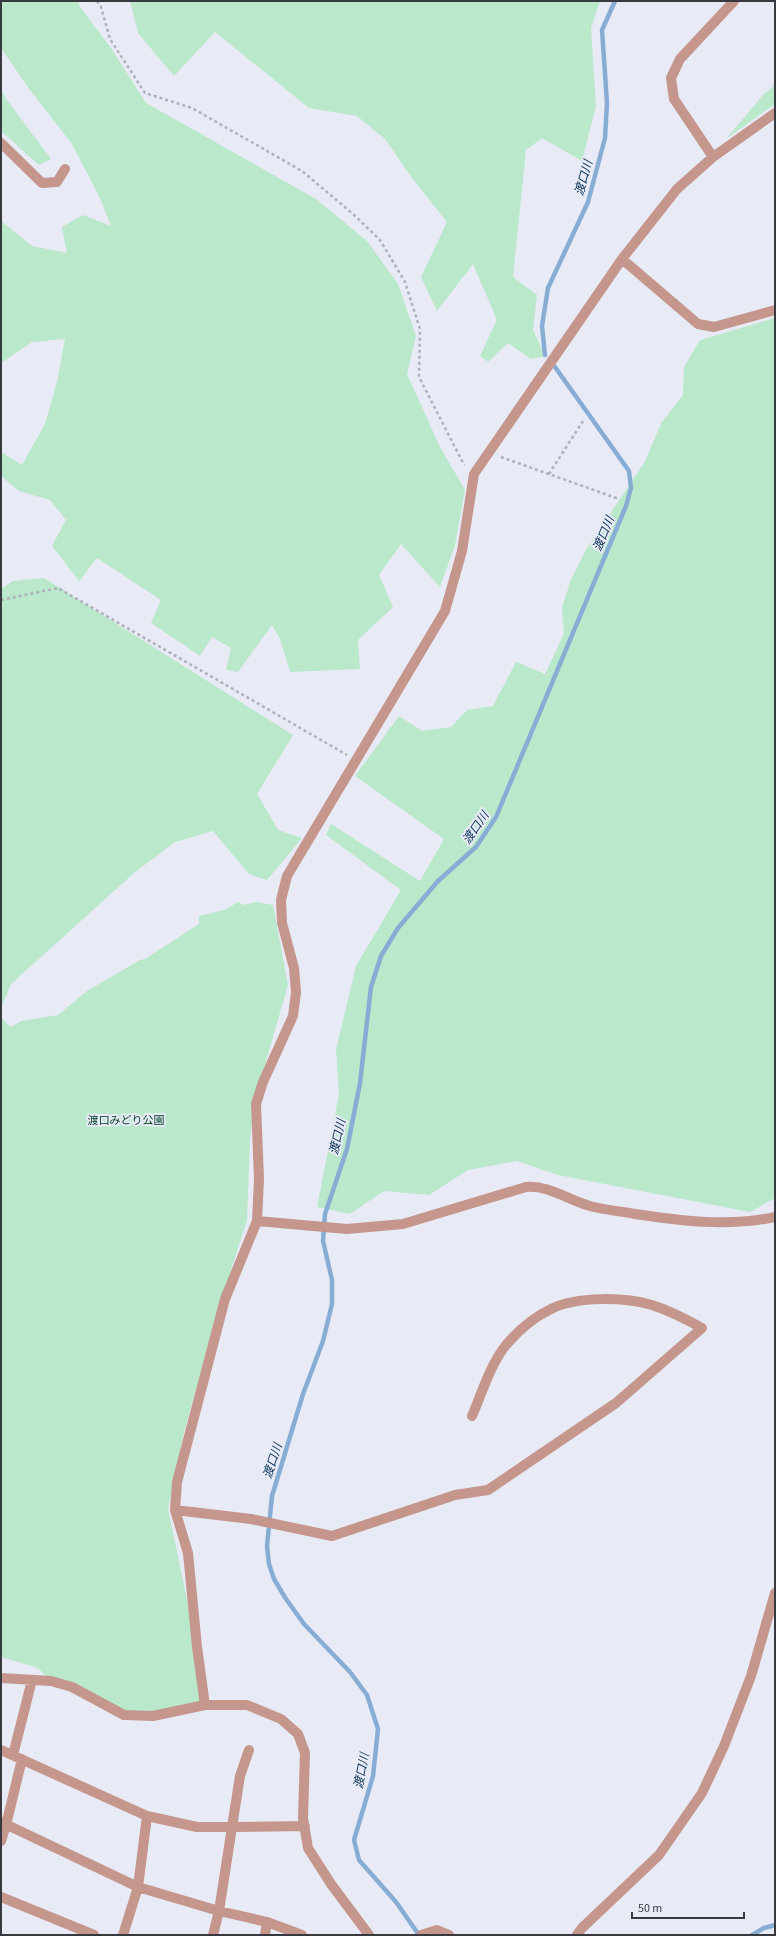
<svg xmlns="http://www.w3.org/2000/svg" width="776" height="1936" font-family="'Source Sans 3','Noto Sans JP',sans-serif">
<rect width="100%" height="100%" fill="#e8eaf6"/>
<path fill="#b9e8ca" d="M1,1H78L80,7L111,48L146,103L316,199L367,241L398,284L416,336L407,374L440,447L465,490L455,545L440,587L401,544L379,575L393,607L358,640L360,669L290,672L280,639L272,625L238,672L226,670L231,648L212,637L200,656L151,623L161,600L97,558L79,581L52,546L66,520L50,500L19,491L1,476V452L22,465L45,424L57,382L65,339L32,342L1,363V221L32,246L67,253L62,227L83,215L111,226L100,198L72,144L30,90L1,48Z
M130,1H600L591,28L596,106L582,161L542,138L526,150L513,277L537,295L533,330L545,356L531,359L508,343L488,362L480,356L497,320L473,264L437,311L421,277L447,222L412,178L385,139L357,116L309,108L215,32L174,76L138,33Z
M775,85V104L726,139L764,94Z
M1,90L7,100L51,159L39,165L1,131Z
M775,318V1198L750,1212L558,1175L517,1161L468,1170L429,1195L384,1191L350,1214L317,1207L339,1094L336,1050L356,966L401,890L326,835L331,824L420,881L444,839L355,776L399,716L422,731L451,727L467,710L493,706L516,662L545,674L564,634L562,608L570,582L586,550L644,463L662,422L683,395L684,367L700,340Z
M44,578L293,735L257,794L278,830L302,838L267,880L249,874L213,831L175,842L134,873L11,984L1,1008V589L13,581Z
M238,902L244,905L256,902L273,905L288,985L254,1103L250,1140L247,1220L218,1311L184,1432L168,1509L197,1647L205,1705L127,1715L51,1681L38,1668L1,1657V1018L11,1027L21,1021L58,1015L87,991L140,960L145,959L199,924V916L224,910Z"/>
<g fill="none" stroke-linecap="round" stroke-linejoin="round">
<path stroke="#88add5" stroke-width="4.5" d="M545,355L542,326L548,288L588,202L605,138L607,103L602,30L615,1
M419,1935L396,1902L359,1860L354,1840L373,1776L378,1729L367,1695L350,1672L304,1624L286,1599L274,1579L269,1564L267,1546L272,1496L303,1394L323,1341L332,1304V1280L323,1241L325,1214L347,1149L360,1083L371,987L381,956L398,928L438,881L476,847L496,817L626,506L631,488L629,471L555,367
M752,1935L764,1928L775,1925"/>
<path stroke="#aeb0ba" stroke-width="2.5" stroke-dasharray="3 3" stroke-linecap="butt" d="M97,1L101,7L110,39L145,93L192,108L302,171L353,214L380,240L405,282L420,329L419,377L462,461L465,465
M501,457L619,499
M549,474L583,421
M1,600L58,588L347,755"/>
<path stroke="#c5968c" stroke-width="10" d="M1,143L42,183L57,182L65,169
M713,157L674,99L671,78L680,59L734,1
M622,259L698,324L714,327L775,310
M257,1221L347,1229L403,1224L526,1187C549,1185 568,1200 590,1206C604,1210 620,1211 635,1214C682,1221 728,1227 775,1217
M175,1510L251,1519L332,1536L455,1495L488,1490L616,1403L702,1328C686,1319 670,1311 652,1305C625,1297 577,1296 551,1309C534,1317 518,1331 506,1345C490,1365 482,1393 472,1416
M1,1678L51,1681L72,1687L124,1715L153,1716L205,1705H247L281,1719L298,1734L305,1753L303,1818L308,1848L331,1884L369,1935
M205,1705L197,1647L188,1553L175,1510L177,1482L225,1299L257,1221L259,1179L256,1104L263,1082L293,1016L296,992L294,968L282,923L281,900L287,876L445,611L462,551L474,474L622,259L677,189L713,157L775,113
M1,1750L147,1816L197,1827H232L219,1911L213,1935
M249,1750L240,1776L232,1827L305,1826
M13,1755L32,1680
M1,1822L138,1887L219,1911L267,1922L302,1935
M1,1841L6,1825L22,1759
M1,1897L94,1935
M123,1935L138,1887L147,1816
M265,1935L267,1922
M421,1935L437,1930L449,1935
M577,1935L582,1928L659,1855L702,1793L724,1746L751,1676L775,1593"/>
</g>
<g text-anchor="middle" dominant-baseline="central" stroke-width="4" stroke-linejoin="round" paint-order="stroke">
<g font-size="11" fill="#004225" stroke="#e8eaf6">
<text x="126" y="1120">渡口みどり公園</text>
</g>
<g font-size="12" font-style="italic" fill="#063156" stroke="#e8eaf6">
<text transform="translate(584 178) rotate(-74)">渡口川</text>
<text transform="translate(604 534) rotate(-67)">渡口川</text>
<text transform="translate(476 828) rotate(-55)">渡口川</text>
<text transform="translate(338 1137) rotate(-77)">渡口川</text>
<text transform="translate(273 1461) rotate(-72)">渡口川</text>
<text transform="translate(362 1771) rotate(-79)">渡口川</text>
</g>
</g>
<rect width="776" height="1936" fill="none" stroke="#38393e" stroke-width="4"/>
<path d="M632 1912v6h112v-6" fill="none" stroke="#38393e" stroke-width="2"/>
<text x="638" y="1912" font-size="12" fill="#38393e" stroke="#e8eaf6" stroke-width="3" paint-order="stroke">50 m</text>
</svg>
